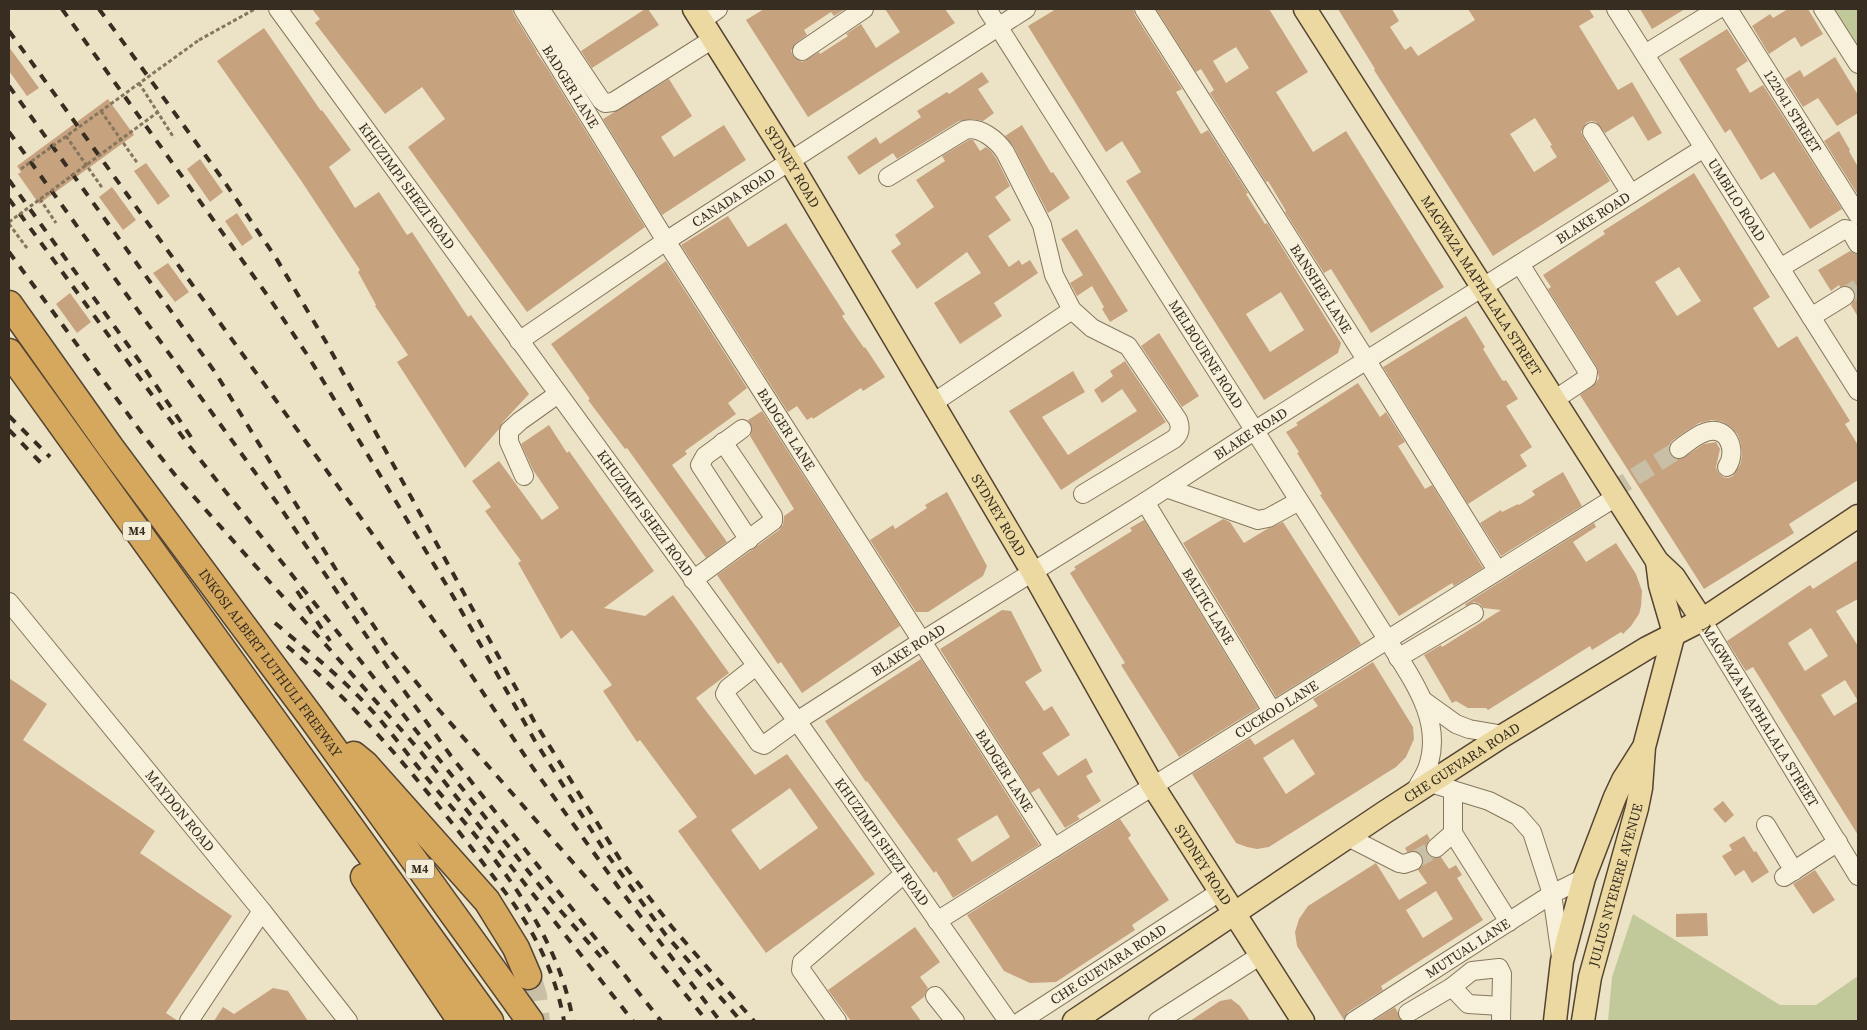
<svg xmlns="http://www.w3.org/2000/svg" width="1867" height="1030" font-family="'Source Serif 4',serif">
<rect width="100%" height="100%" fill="#ece3c7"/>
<path fill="#c1c99b" d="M1832,9H1858V51Z
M1633,914L1780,1005H1816L1858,976V1021H1608L1612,977Z"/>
<path fill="#c7a27f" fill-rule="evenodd" d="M312,9H512L514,15L537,52H536L545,65L645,227L527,312L408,147L445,119L422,87L385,114L315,23L320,19Z
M645,9H648L659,25L592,68L581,51Z
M764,9H845L834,16L831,12L804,30L807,35L796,43L791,51L794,57L802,62L819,52L820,54L848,36L846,34L861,24L876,48L900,32L885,9H945L955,23L808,117L746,20Z
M1056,9H1133L1135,15L1182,89L1176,92L1201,134L1208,130L1248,193L1246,194L1265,224L1267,223L1341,343L1338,353L1264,400L1126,181L1141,172L1122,141L1106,152L1028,26ZM1281,292L1304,330L1270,352L1246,314Z
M1156,9H1269L1308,72L1276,92L1313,152L1346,131L1444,287L1371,333L1331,269L1324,273L1285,212L1286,211L1268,181L1266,182L1210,93L1214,90L1201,69L1196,72ZM1236,47L1249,68L1226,83L1213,61Z
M1338,9H1392L1399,21L1390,27L1405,50L1411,46L1418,56L1475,20L1468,9H1589L1594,17L1579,26L1618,90L1632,82L1662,133L1648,141L1633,116L1605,133L1596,122L1591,121L1586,123L1581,132L1583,137L1610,181L1493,256L1374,70L1375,69ZM1535,118L1552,145L1550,146L1557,157L1534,172L1510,134Z
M1640,9H1685L1652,29Z
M1788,9H1808L1823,34L1801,47L1795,37L1769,54L1752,26L1770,14L1773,18Z
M264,28L321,111L322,110L351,150L329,167L355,208L379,192L407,235L412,232L468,317L471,315L529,394L502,423L499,429L465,468L397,362L408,355L375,306L376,305L358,272L360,270L300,179L217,61Z
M1727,29L1748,61L1736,69L1750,93L1763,85L1842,209L1810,229L1774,172L1761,180L1730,129L1725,133L1679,59Z
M9,47L39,88L27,96L9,71Z
M1835,57L1858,95V113L1837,126L1818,98L1803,107L1785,79L1800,70L1804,77Z
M982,72L989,82L978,89L994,113L983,121L972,119L959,121L897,159L893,153L859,175L847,157L876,137L880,144L921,117L917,111L947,92L949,94Z
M669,79L692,116L661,137L674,157L724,125L746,160L662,215L603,119Z
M108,99L134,135L39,204L18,174L21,172L17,166Z
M1022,125L1051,173L1053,172L1070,198L1048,213L1014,147L1005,136Z
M1839,131L1850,150L1849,151L1858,167V195L1824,141Z
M969,140H973L980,151L986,147L990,150L996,158L1010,186L995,197L1011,220L988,236L1009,267L1019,260L1022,265L1030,260L1038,273L994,303L1002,316L960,344L934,303L981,273L967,252L917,289L891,251L901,244L895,235L934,207L916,180L945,161L942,156Z
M200,159L223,192L210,202L187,169Z
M146,163L170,196L158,205L134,171Z
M1694,173L1770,297L1753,308L1778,348L1797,336L1850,421L1845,424L1858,445V480L1789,524L1794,533L1704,589L1580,395L1596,383L1599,378L1597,367L1548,289L1551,287L1543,275L1605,234L1603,231ZM1679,267L1701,301L1677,316L1655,282ZM1712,420L1723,422L1731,427L1738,435L1741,444L1742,456L1740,465L1733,476L1728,478L1723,477L1718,472L1716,467L1720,449L1716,442L1704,444L1681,459H1674L1669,451V445L1672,441L1686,431L1699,423Z
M112,187L136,220L123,230L99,197Z
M237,213L253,238L242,246L225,221Z
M728,216L748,247L786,223L845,314L842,316L864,348L865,347L885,377L863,391L861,388L813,419L812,417L807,420L797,406L788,412L681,245Z
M1077,229L1128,311L1110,322L1102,309L1104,307L1092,286L1077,296L1070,283L1083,275L1061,239Z
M1850,251L1858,255V317L1851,305L1856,296L1854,290L1850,286L1840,287L1839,285L1831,291L1818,270Z
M666,261L747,388L728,403L736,414L685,451L687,454L672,465L727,542L706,558L627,448L625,449L588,400L590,399L551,344Z
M168,263L189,292L175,302L153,273Z
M70,293L91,322L77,333L56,304Z
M1466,316L1485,347L1483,349L1502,380L1504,381L1506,380L1518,399L1506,406L1532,447L1520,455L1527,466L1468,504L1383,367Z
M1159,333L1199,396L1182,407L1141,346Z
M1125,361L1166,422L1061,490L1009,411L1073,371L1085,392L1042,417L1068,455L1137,411L1122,389L1102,403L1094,390L1113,376L1110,371Z
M1358,383L1380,417L1386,412L1405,442L1398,446L1425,489L1432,485L1483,568L1454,586L1452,583L1399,616L1320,495L1322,494L1297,453L1299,452L1286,432L1298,425L1296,423Z
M762,411L900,626L802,693L781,662L778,664L717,575L779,530L783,525L784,516L794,509L750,436L752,427L748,420Z
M549,425L567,453L569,451L654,571L604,608L645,616L673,595L729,673L696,698L755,775L787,754L875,874L766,953L678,831L697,817L640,740L637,742L603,691L612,685L572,630L561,639L518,563L521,561L485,511L491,507L472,481L499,461L542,520L559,508L533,470L521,444ZM790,788L818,828L760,870L731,830Z
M1563,472L1582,506L1501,556L1480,523L1501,510L1502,512L1518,504L1519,505L1535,495L1532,491Z
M947,492L987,566L983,576L928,612H916L870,540L893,525L895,529L927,508L925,505Z
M1223,519L1230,522L1244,543L1267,529L1283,522L1361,644L1276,697L1183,543Z
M1144,520L1258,708L1179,757L1121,665L1125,663L1070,573L1076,569L1074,567L1132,531L1130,528Z
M1594,523L1596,527L1573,542L1586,562L1616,543L1636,574L1642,591L1641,606L1639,614L1631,626L1623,634L1621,632L1592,650L1590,646L1488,710L1486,708H1468L1456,701L1452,703L1424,655L1441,645L1442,647L1501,610L1483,608L1480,604L1474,602L1466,606L1465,604Z
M1858,560V599L1836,611L1858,646V835L1753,667L1746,671L1727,641L1810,585L1813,589ZM1811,628L1828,656L1805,671L1788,643ZM1845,680L1858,701L1834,716L1821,695Z
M1002,610L1011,611L1042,671L1025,682L1044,711L1052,706L1070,735L1042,753L1058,776L1086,758L1093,772L1086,776L1101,801L1077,816L1080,819L1065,828L1039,788L1031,793L940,649Z
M921,659L1039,845L953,898L936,871L934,873L867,781L866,782L825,721ZM997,815L1010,837L972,862L957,839Z
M1373,662L1413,727L1414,739L1406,757L1396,767L1269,847L1257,849L1247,847L1236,843L1192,774L1250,738L1255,745L1318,706L1313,699ZM1293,739L1315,774L1286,794L1263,758Z
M9,678L47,704L23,740L155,831L140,853L232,916L166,1013L178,1021H9Z
M1723,801L1734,815L1725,823L1713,809Z
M1120,819L1131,835L1128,838L1169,900L1132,925L1135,930L1056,982L1030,983L1004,971L967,915Z
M1427,834L1430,839L1426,845L1428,855L1433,858L1441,857L1449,869L1456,865L1462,875L1457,878L1483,920L1381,986L1383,990L1348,1012L1344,1020L1297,946L1295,932L1299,919L1308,906L1376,863L1399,900L1427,883L1418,870L1423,864V857L1420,853L1415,851L1407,852L1405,848ZM1436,891L1453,919L1423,938L1406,910Z
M1744,836L1754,852L1756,851L1769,872L1752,883L1744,870L1735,876L1722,856L1732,850L1729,845Z
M1815,870L1835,900L1813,914L1793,884Z
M1707,913L1708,936L1676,937V914Z
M915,927L940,962L920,977L928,988L924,997L911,1007L921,1021H851L828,990Z
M273,988L288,991L308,1021H214L223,1007L234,1014Z
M1231,999L1240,1006L1250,1021H1190L1220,1001Z
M1395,1007L1402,1021H1373Z"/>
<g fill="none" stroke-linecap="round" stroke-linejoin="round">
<path stroke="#c8bfa6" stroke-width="18" stroke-dasharray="18 9" stroke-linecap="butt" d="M1845,296L1858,288
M1612,491L1679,449
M1413,861L1436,848"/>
<path stroke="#c8bfa6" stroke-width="26" stroke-dasharray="26 13" stroke-linecap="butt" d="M528,976L534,996L537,1021"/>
<g stroke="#86765d" stroke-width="20">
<g id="minor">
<path id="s1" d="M278,9L797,721L1008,1021"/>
<path id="s2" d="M523,9L666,241L1054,848"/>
<path d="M540,9L601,100L605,103L613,102L713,39"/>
<path id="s3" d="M987,9L1387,639C1411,678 1445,721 1427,769C1424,777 1418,785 1414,793"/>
<path id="s4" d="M1144,9L1367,361L1497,570"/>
<path id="s5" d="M1616,9L1858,391"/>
<path id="s6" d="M1728,9L1858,215"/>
<path d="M1823,9L1858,64"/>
<path d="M701,21L718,9"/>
<path d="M802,51L864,9"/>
<path d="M1645,54L1718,9"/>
<path d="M1592,132L1631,194"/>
<path d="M888,177L965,130C980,126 997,140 1005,152L1042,225L1054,275L1072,310L1092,328L1128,346L1178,420C1181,428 1180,434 1174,439L1083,494"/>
<path d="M1520,264L1588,372L1587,378L1554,400"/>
<path d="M1780,268L1845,229L1850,230L1858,244"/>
<path d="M1811,317L1845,296"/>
<path id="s7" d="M519,341L666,241L1026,9"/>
<path d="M933,403L1072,310"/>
<path d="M742,429L705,456L700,465L749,540"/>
<path d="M1679,449C1687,443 1696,435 1706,432C1728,425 1738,451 1727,467"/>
<path d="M524,476L509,442V431L520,421L558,394"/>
<path d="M1166,488L1258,520L1268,518L1299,501"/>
<path id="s8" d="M1145,502L1272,711"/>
<path d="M693,580L773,521V516L723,442"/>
<path id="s9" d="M9,602L262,911L348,1021"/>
<path id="s10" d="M1702,620L1858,876"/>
<path d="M1398,658L1474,613"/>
<path id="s11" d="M756,666L728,688L725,694L759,743L764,745L797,721L922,641L1145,502L1254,431L1704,148"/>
<path d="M1424,701L1456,724L1469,729L1504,735"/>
<path d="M1430,783L1489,801L1518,816L1532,832L1552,894L1561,957"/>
<path d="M1453,790V833L1509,922"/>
<path d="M1766,825L1794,871"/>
<path d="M1348,837L1399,863L1404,864L1413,861"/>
<path d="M1436,848L1453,833"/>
<path d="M1784,877L1838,842"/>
<path id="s12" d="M937,921L1616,497"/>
<path d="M1452,987L1468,1004L1501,1006"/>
<path d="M935,996L955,1021"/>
<path d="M1408,1013L1452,987L1472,971L1499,968L1502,974L1501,1021"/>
<path d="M189,1021L262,911"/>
<path d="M837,1021L801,970L802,962L904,874"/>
<path id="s13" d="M1021,1021L1221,891"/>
<path d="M1158,1021L1261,955"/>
<path id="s14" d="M1354,1021L1552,894L1584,878"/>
</g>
</g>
<g stroke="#544431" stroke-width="25">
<g id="major">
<path id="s15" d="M694,9L789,160L1032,571L1153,786L1303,1021"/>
<path id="s16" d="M1305,9L1657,561L1674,577L1702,620"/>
<path id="s17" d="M1074,1021L1385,812L1504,735L1647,648L1702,620L1858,516"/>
<path d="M1555,1021L1562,961L1584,878L1615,797L1623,780L1642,750"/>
<path id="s18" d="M1583,1021L1590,977L1637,808L1641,788L1644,747L1674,633L1660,585L1657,561"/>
</g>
</g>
<g stroke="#544431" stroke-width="29">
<g id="highway">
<path id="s19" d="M9,304L111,448L311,717L530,1021"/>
<path d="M9,352L490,1021"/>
<path d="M354,755L365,764L487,901L516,948L528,976"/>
<path d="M364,877L461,1021"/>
</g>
</g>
<path stroke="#86765d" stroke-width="3" stroke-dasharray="4 2.5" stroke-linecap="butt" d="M199,40L255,9
M139,83L174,138
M101,111L138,164
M66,136L103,189
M40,199L56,223
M9,224L27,248"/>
<use href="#minor" stroke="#f7f0da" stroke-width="18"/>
<use href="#major" stroke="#ecd9a2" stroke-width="22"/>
<use href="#highway" stroke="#d5a85e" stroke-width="26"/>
<path stroke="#372d20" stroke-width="4" stroke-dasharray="9 9" stroke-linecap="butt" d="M62,9L270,299L308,356L450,591L535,741L604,850L665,934L741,1021
M99,9L224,181L276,258L326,342L534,721L621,861L672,927L754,1021
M9,31L366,525L454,649L533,768L619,888L720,1021
M9,86L215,372L335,568L390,650L439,710L641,940L707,1021
M9,132L280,507L392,674L451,756L661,1021
M9,180L143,366L191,437
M9,199L190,447L552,901L601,957
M9,252L147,440L180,481L421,752L633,1021
M9,416L50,457
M9,430L44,466
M297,591L330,641
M275,623C302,646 330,668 355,693C383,720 406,753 431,783C491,853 557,927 573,1021
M287,646C372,718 441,807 508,896C536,934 556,975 564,1021"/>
<path stroke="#86765d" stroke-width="3" stroke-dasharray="4 2.5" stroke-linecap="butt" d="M21,169L199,40
M9,222L158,112"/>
</g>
<g text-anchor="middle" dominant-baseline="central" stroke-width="4" stroke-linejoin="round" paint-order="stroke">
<g fill="#f4edd6" stroke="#706757" stroke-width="1">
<rect x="123" y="521.5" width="28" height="19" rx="4"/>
<rect x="406" y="859.5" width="28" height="19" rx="4"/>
</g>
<g font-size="12" font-weight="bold" fill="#372d20">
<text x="137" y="531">M4</text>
<text x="420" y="869">M4</text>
</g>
<g font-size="14" fill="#372d20" stroke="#f4edd6">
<text stroke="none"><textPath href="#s2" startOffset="91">BADGER LANE</textPath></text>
<text stroke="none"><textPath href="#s6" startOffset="121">122041 STREET</textPath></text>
<text stroke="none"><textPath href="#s15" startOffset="186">SYDNEY ROAD</textPath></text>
<text stroke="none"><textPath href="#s1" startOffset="219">KHUZIMPI SHEZI ROAD</textPath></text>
<text stroke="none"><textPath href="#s7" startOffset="258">CANADA ROAD</textPath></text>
<text stroke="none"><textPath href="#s5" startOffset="226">UMBILO ROAD</textPath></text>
<text stroke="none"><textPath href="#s11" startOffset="1090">BLAKE ROAD</textPath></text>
<text stroke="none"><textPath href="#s16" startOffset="328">MAGWAZA MAPHALALA STREET</textPath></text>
<text stroke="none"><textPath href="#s4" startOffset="331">BANSHEE LANE</textPath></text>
<text stroke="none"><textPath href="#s3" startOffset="409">MELBOURNE ROAD</textPath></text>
<text stroke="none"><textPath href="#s2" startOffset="496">BADGER LANE</textPath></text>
<text stroke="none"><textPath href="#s11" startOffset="685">BLAKE ROAD</textPath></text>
<text stroke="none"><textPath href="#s1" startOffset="624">KHUZIMPI SHEZI ROAD</textPath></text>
<text stroke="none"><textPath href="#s15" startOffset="591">SYDNEY ROAD</textPath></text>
<text stroke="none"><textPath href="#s8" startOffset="122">BALTIC LANE</textPath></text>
<text stroke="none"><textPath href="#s11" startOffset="280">BLAKE ROAD</textPath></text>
<text stroke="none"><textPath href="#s19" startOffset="444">INKOSI ALBERT LUTHULI FREEWAY</textPath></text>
<text stroke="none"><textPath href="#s12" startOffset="400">CUCKOO LANE</textPath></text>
<text stroke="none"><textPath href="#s10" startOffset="112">MAGWAZA MAPHALALA STREET</textPath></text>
<text stroke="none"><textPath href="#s17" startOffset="466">CHE GUEVARA ROAD</textPath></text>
<text stroke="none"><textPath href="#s2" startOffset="901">BADGER LANE</textPath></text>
<text stroke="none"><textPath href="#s9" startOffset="270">MAYDON ROAD</textPath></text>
<text stroke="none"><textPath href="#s1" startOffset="1029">KHUZIMPI SHEZI ROAD</textPath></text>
<text stroke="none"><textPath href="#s15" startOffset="996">SYDNEY ROAD</textPath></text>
<text stroke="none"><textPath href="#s18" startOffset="140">JULIUS NYERERE AVENUE</textPath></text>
<text stroke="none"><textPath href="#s14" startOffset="135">MUTUAL LANE</textPath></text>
<text stroke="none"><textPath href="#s13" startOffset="104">CHE GUEVARA ROAD</textPath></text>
</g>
</g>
<rect width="1867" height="1030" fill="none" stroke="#372d20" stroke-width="20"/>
</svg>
